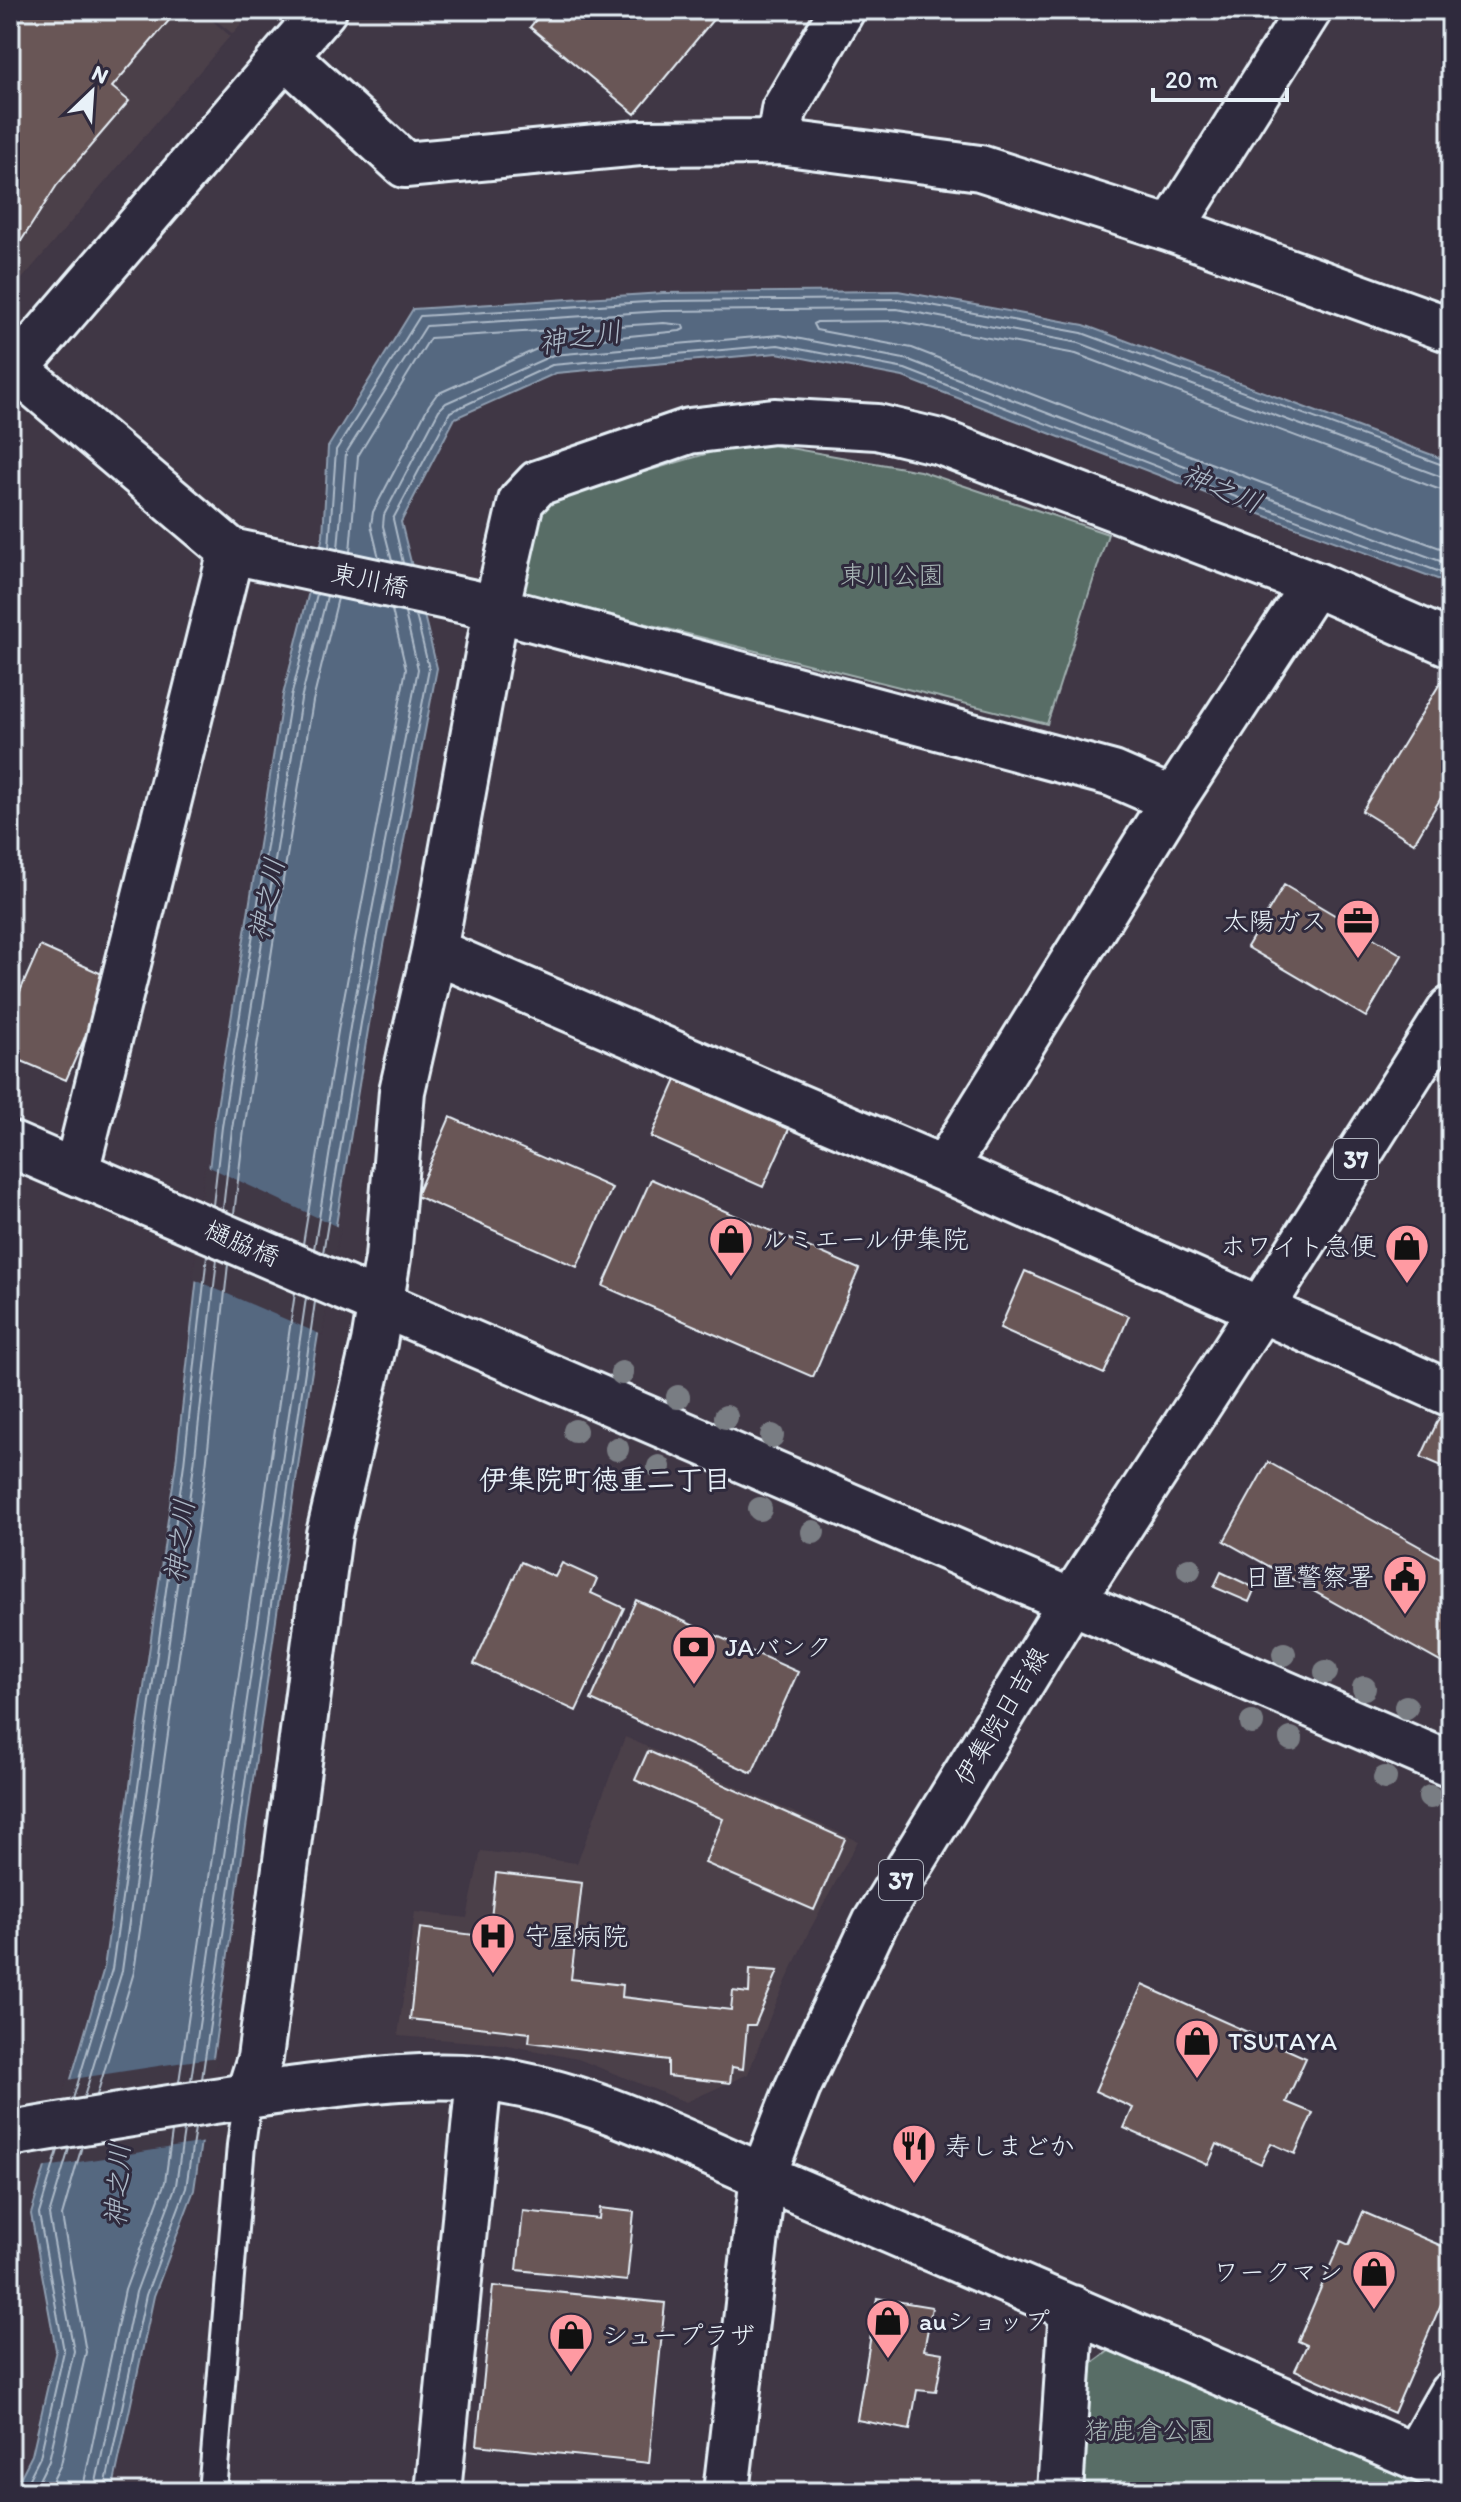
<svg xmlns="http://www.w3.org/2000/svg" width="1461" height="2502" font-family="Itim,'Klee One',sans-serif">
<rect width="100%" height="100%" fill="#403745"/>
<filter id="ink" filterUnits="userSpaceOnUse"><feTurbulence type="fractalNoise" baseFrequency=".0125" numOctaves="2"/><feDisplacementMap in="SourceGraphic" scale="16" xChannelSelector="R" yChannelSelector="G"/><feConvolveMatrix kernelMatrix="1 2 1 2 8 2 1 2 1" color-interpolation-filters="sRGB"/></filter>
<g filter="url(#ink)">
<path fill="#4c404a" d="M10,10H200L230,36L10,293Z
M203,10H253L233,34Z
M625,1737L858,1841L807,1935L772,2012L748,2074L686,2102L578,2059L503,2044L398,2036L415,1912L467,1918L481,1851L577,1863Z"/>
<path fill="#596d66" stroke="#a0afaf" stroke-width="2" d="M750,441L920,471L1108,534L1047,724L516,591L538,515L548,500Z
M1113,2348L1439,2492H1080L1091,2364Z"/>
<path fill="#546780" stroke="#8f9eb0" stroke-width="2" d="M898,291L1084,325L1451,462V584L1252,511L903,377L777,353L556,373L455,418L401,522L437,668L369,1024L310,1383L194,2190L154,2296L112,2492H13L32,2455L56,2350L31,2214L104,1968L176,1463L214,1126L283,695L323,536L328,447L413,309L663,293Z"/>
<path fill="#403745" d="M205,1165L340,1228L322,1335L193,1279Z
M217,2057L205,2142L40,2168L67,2080Z"/>
<g fill="none" stroke-linecap="round" stroke-linejoin="round">
<path stroke="#adbac8" stroke-width="2" d="M1451,491L1438,489L1076,354L896,321L817,322L813,324L816,330L912,348L1262,483L1451,552
M329,547L336,450L420,316L663,301L898,299L1082,333L1451,468
M338,549L346,453L426,326L663,311L897,309L1079,343L1442,477L1451,479
M350,552L358,456L430,338L664,323L683,325L684,329L680,331L548,344L437,394L429,405L373,512L371,525L379,558
M392,561L383,526L384,515L439,410L446,403L553,355L780,335L909,360L1258,494L1451,565
M403,563L393,519L450,412L552,365L778,345L905,369L1254,504L1451,576
M213,1205L222,1127L291,697L317,594
M223,1209L232,1129L301,699L327,596
M234,1214L244,1130L281,892L313,701L338,598
M303,1244L340,1019L406,669L392,610
M314,1249L351,1021L418,669L405,613
M323,1253L361,1023L429,669L416,615
M202,2079L315,1302
M191,2080L306,1298
M179,2082L295,1293
M97,2095L134,1972L206,1467L228,1264
M84,2097L122,1971L194,1465L217,1259
M73,2099L112,1969L184,1464L207,1255
M22,2492L40,2457L64,2351L39,2214L58,2150
M33,2492L49,2460L74,2351L49,2215L69,2149
M47,2492L61,2464L86,2352L62,2216L82,2146
M82,2492L125,2290L165,2182L172,2132
M94,2492L136,2292L176,2185L184,2130
M104,2492L146,2295L186,2188L195,2128"/>
</g>
<path fill="#695657" stroke="#e8f1f8" stroke-width="2" d="M10,10H178L112,87L129,101L57,185L14,252L10,247Z
M544,10H721L635,114L530,27Z
M1447,672L1451,675V781L1414,843L1362,811Z
M1284,885L1402,955L1366,1017L1247,947Z
M40,946L111,978L66,1080L10,1056V1014Z
M676,1080L789,1129L763,1187L651,1137Z
M450,1117L612,1188L577,1267L416,1196Z
M651,1179L859,1269L813,1377L603,1286Z
M1025,1271L1129,1316L1104,1374L1000,1328Z
M1439,1418L1451,1423V1470L1421,1457Z
M1268,1462L1451,1564V1668L1224,1541Z
M521,1562L555,1577L562,1563L597,1579L591,1593L624,1608L576,1711L474,1664Z
M1221,1572L1255,1588L1249,1602L1214,1587Z
M636,1600L798,1672L752,1773L591,1700Z
M648,1751L845,1839L814,1910L705,1863L723,1819L635,1780Z
M496,1873L582,1883L571,1979L623,1985L622,1997L731,2010L733,1991L749,1993L750,1969L778,1971L755,2025H747L743,2069L732,2067L730,2083L668,2076V2060L529,2042L530,2033L410,2019L420,1928L489,1937Z
M1142,1985L1306,2058L1286,2102L1313,2113L1295,2154L1271,2143L1261,2164L1217,2144L1208,2165L1124,2128L1133,2108L1095,2091Z
M600,2208L634,2212L627,2281L517,2270L523,2211L599,2219Z
M1363,2212L1451,2250V2281L1394,2413L1295,2370L1307,2345L1298,2341L1341,2241L1349,2245Z
M493,2286L665,2303L649,2463L477,2445Z
M877,2298L932,2307L924,2350L943,2353L936,2392L917,2390L910,2430L857,2420Z"/>
<g fill="none" stroke-linecap="round" stroke-linejoin="round">
<g stroke="#e8f1f8" stroke-width="32">
<path id="lane" d="M212,2492L241,2145L248,2096"/>
</g>
<g stroke="#e8f1f8" stroke-width="50">
<path id="street" d="M286,56L405,165L640,143L779,142L980,168L1171,229L1451,330
M779,142L784,110L842,10
M1171,229L1309,10
M16,369L231,551L470,602L1113,774L1173,800
M434,951L944,1169L1451,1394
M944,1169L1173,800L1314,584
M76,1172L231,551
M248,2096L260,2058L329,1534L374,1343L388,1258L402,1091L434,951L496,610L521,501L538,483L689,431L774,421L877,427L940,442L1314,584L1451,644
M763,2176L1451,2472
M1415,2457L1451,2394
M438,2492L479,2078
M1060,2492L1072,2308"/>
</g>
<g stroke="#e8f1f8" stroke-width="50">
<path id="secondary" d="M10,376L324,10
M10,1144L1451,1765
M10,2134C106,2118 201,2102 297,2089C357,2082 417,2073 478,2078C578,2088 671,2137 763,2176"/>
</g>
<g stroke="#e8f1f8" stroke-width="50">
<path id="primary" d="M726,2492L763,2176L798,2087L875,1923L1071,1602L1261,1309L1451,1009"/>
</g>
<use href="#lane" stroke="#2f2a3d" stroke-width="26"/>
<use href="#street" stroke="#2f2a3d" stroke-width="44"/>
<use href="#secondary" stroke="#2f2a3d" stroke-width="44"/>
<use href="#primary" stroke="#2f2a3d" stroke-width="44"/>
</g>
<g fill="#797d83">
<circle cx="622" cy="1373" r="12"/>
<circle cx="678" cy="1397" r="12"/>
<circle cx="726" cy="1417" r="12"/>
<circle cx="575" cy="1431" r="12"/>
<circle cx="772" cy="1436" r="12"/>
<circle cx="617" cy="1449" r="12"/>
<circle cx="659" cy="1467" r="12"/>
<circle cx="760" cy="1509" r="12"/>
<circle cx="813" cy="1532" r="12"/>
<circle cx="1189" cy="1569" r="12"/>
<circle cx="1284" cy="1654" r="12"/>
<circle cx="1326" cy="1672" r="12"/>
<circle cx="1364" cy="1688" r="12"/>
<circle cx="1406" cy="1707" r="12"/>
<circle cx="1252" cy="1723" r="12"/>
<circle cx="1291" cy="1739" r="12"/>
<circle cx="1385" cy="1778" r="12"/>
<circle cx="1430" cy="1797" r="12"/>
</g>
</g>
<defs>
<g id="office-pin" transform="scale(2.3)"><path d="M0 17L-7.5 6A9.5 9.5 0 1 1 7.5 6Z" fill="#ff9aa2" stroke="#2f2a3d"/><path d="M-6-3h4V-5.5h4V-3h4V5H-6ZM-1-4.5V-3h2v-1.5ZM-6 0V1H6V0Z" fill="#111"/></g>
<g id="shop-pin" transform="scale(2.3)"><path d="M0 17L-7.5 6A9.5 9.5 0 1 1 7.5 6Z" fill="#ff9aa2" stroke="#2f2a3d"/><path d="M-5-2.5h2.3a2.7 3.5 0 0 1 5.4 0H5L5.5 6h-11ZM-1.5-2.5h3a1.5 2.3 0 0 0-3 0Z" fill="#111"/></g>
<g id="civic-pin" transform="scale(2.3)"><path d="M0 17L-7.5 6A9.5 9.5 0 1 1 7.5 6Z" fill="#ff9aa2" stroke="#2f2a3d"/><path d="M-.6-6.5H3V-4.5H.6V-3L4-1V1h2V6H-6V1h2V-1L-.6-3ZM-1.2 2.5V6h2.4V2.5Z" fill="#111"/></g>
<g id="bank-pin" transform="scale(2.3)"><path d="M0 17L-7.5 6A9.5 9.5 0 1 1 7.5 6Z" fill="#ff9aa2" stroke="#2f2a3d"/><path d="M-6-4H6V4H-6ZM0-2.3a2.3 2.3 0 1 0 0 4.6a2.3 2.3 0 1 0 0-4.6Z" fill="#111"/></g>
<g id="hospital-pin" transform="scale(2.3)"><path d="M0 17L-7.5 6A9.5 9.5 0 1 1 7.5 6Z" fill="#ff9aa2" stroke="#2f2a3d"/><path d="M-5-5h3v3.5h4V-5h3V5h-3V1.5h-4V5h-3Z" fill="#111"/></g>
<g id="restaurant-pin" transform="scale(2.3)"><path d="M0 17L-7.5 6A9.5 9.5 0 1 1 7.5 6Z" fill="#ff9aa2" stroke="#2f2a3d"/><path d="M-5-6h1v4h1v-4h1v4h1v-4h1v5L-1.5 .5V6h-2V.5L-5-1ZM5-6V6H3V1.5H1.5Q1.5-4 5-6Z" fill="#111"/></g>
</defs>
<g fill-rule="evenodd">
<use href="#office-pin" x="1358" y="921"/>
<use href="#shop-pin" x="731" y="1239"/>
<use href="#shop-pin" x="1407" y="1246"/>
<use href="#civic-pin" x="1405" y="1577"/>
<use href="#bank-pin" x="694" y="1647"/>
<use href="#hospital-pin" x="493" y="1936"/>
<use href="#shop-pin" x="1197" y="2041"/>
<use href="#restaurant-pin" x="914" y="2146"/>
<use href="#shop-pin" x="1374" y="2272"/>
<use href="#shop-pin" x="888" y="2321"/>
<use href="#shop-pin" x="571" y="2335"/>
</g>
<g text-anchor="middle" dominant-baseline="central" stroke-width="6" stroke-linejoin="round" paint-order="stroke">
<g fill="#2f2a3d" stroke="#b0b5c0" stroke-width="2">
<rect x="1334" y="1139" width="44" height="40" rx="6"/>
<rect x="879" y="1860" width="44" height="40" rx="6"/>
</g>
<g font-size="24" font-weight="bold" fill="#e8f1f8">
<text x="1356" y="1159">37</text>
<text x="901" y="1880">37</text>
</g>
<g font-size="26" fill="#a8b6b6" stroke="#2f2a3d">
<text x="892" y="575">東川公園</text>
<text x="1149" y="2430">猪鹿倉公園</text>
</g>
<g font-size="26" fill="#e8f1f8" stroke="#2f2a3d">
<text transform="translate(370 580) rotate(12)">東川橋</text>
<text transform="translate(242 1243) rotate(23)">樋脇橋</text>
<text transform="translate(1001 1716) rotate(-59)">伊集院日吉線</text>
</g>
<g font-size="26" fill="#e8f1f8" stroke="#2f2a3d" text-anchor="start">
<text x="1327" y="921" text-anchor="end">太陽ガス</text>
<text x="762" y="1239">ルミエール伊集院</text>
<text x="1376" y="1246" text-anchor="end">ホワイト急便</text>
<text x="1374" y="1577" text-anchor="end">日置警察署</text>
<text x="725" y="1647">JAバンク</text>
<text x="524" y="1936">守屋病院</text>
<text x="1228" y="2041">TSUTAYA</text>
<text x="945" y="2146">寿しまどか</text>
<text x="1343" y="2272" text-anchor="end">ワークマン</text>
<text x="919" y="2321">auショップ</text>
<text x="602" y="2335">シュープラザ</text>
</g>
<g font-size="28" font-style="italic" fill="#adbac8" stroke="#2f2a3d">
<text transform="translate(580 337) rotate(-9)">神之川</text>
<text transform="translate(1222 488) rotate(23)">神之川</text>
<text transform="translate(266 899) rotate(-78)">神之川</text>
<text transform="translate(179 1541) rotate(-83)">神之川</text>
<text transform="translate(117 2185) rotate(-87)">神之川</text>
</g>
<g font-size="28" font-weight="bold" fill="#e8f1f8" stroke="#2f2a3d">
<text x="605" y="1479">伊集院町徳重二丁目</text>
</g>
</g>
<rect width="1461" height="2502" fill="none" stroke="#2f2a3d" stroke-width="40"/>
<rect x="20" y="20" width="1421" height="2462" fill="none" stroke="#e8f1f8" stroke-width="3" filter="url(#ink)"/>
<g transform="translate(92 92) rotate(25)" stroke="#2f2a3d" stroke-width="6" paint-order="stroke">
<path d="M0-6L14 30L0 20L-14 30Z" fill="#e8f1f8"/>
<text y="-12" font-size="22" font-weight="bold" text-anchor="middle" fill="#e8f1f8">N</text>
</g>
<path d="M1153 88v12h134v-12" fill="none" stroke="#e8f1f8" stroke-width="4"/>
<text x="1165" y="88" font-size="24" fill="#e8f1f8" stroke="#2f2a3d" stroke-width="6" paint-order="stroke">20 m</text>
</svg>
